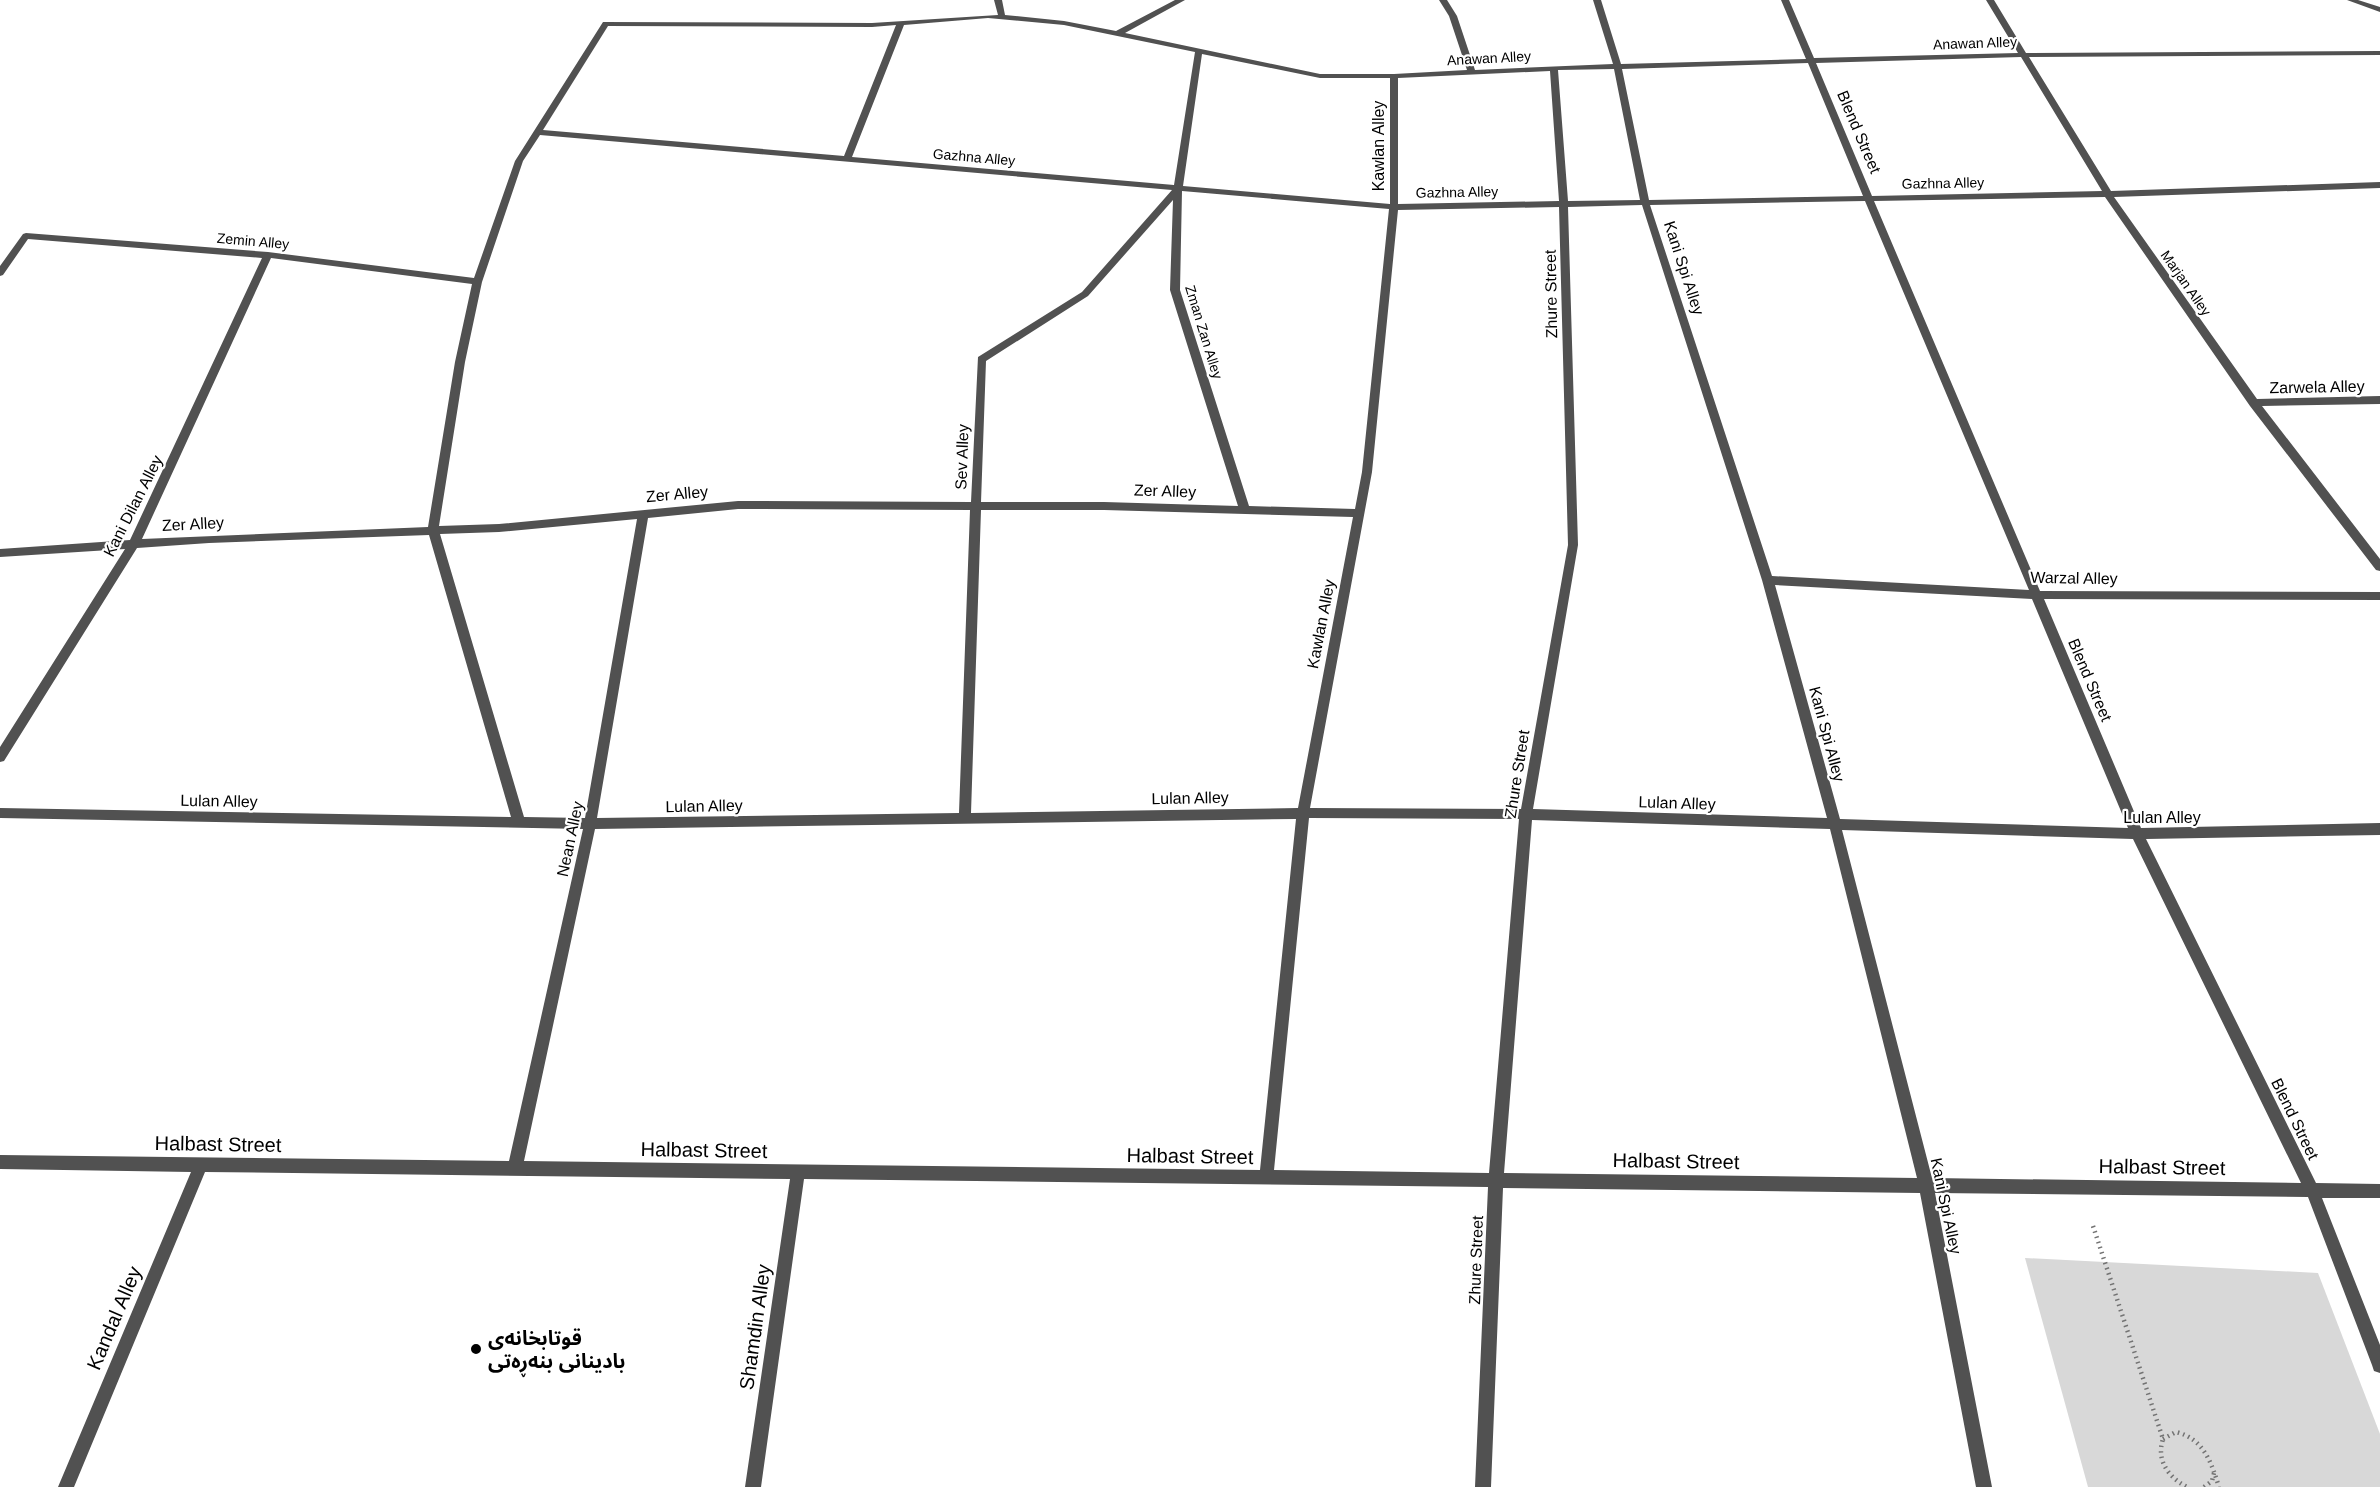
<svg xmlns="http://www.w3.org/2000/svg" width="2380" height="1487" font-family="Helvetica,'Noto Sans Arabic',sans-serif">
<rect width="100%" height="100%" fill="#fff"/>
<path fill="#d8d8d8" d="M2025,1258L2318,1273L2380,1434V1487H2088Z"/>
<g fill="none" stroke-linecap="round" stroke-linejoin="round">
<path stroke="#737373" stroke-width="4.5" stroke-dasharray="1.5 4" stroke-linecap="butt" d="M2093,1226L2163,1439C2156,1460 2168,1477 2187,1487
M2163,1439L2176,1432C2204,1439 2211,1462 2219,1487
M2204,1487L2212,1481L2214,1473"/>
<path fill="#515151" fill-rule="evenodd" d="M994,0H1002L1005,15L1064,21L1116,31L1175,0H1185L1125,33L1320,74H1394L1467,70L1449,16L1439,0H1447L1457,16L1475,70L1613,64L1593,0H1601L1621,64L1806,59L1781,0H1789L1814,58L2018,53L1986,0H1994L2026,53L2380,51V55L2029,57L2111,191L2380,182V188L2114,197L2257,399L2380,396V404L2262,406L2380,559V571L2376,570L2250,406L2105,197L1874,201L2040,591L2380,592V600L2044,599L2141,828L2380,823V835L2146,839L2316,1183L2380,1184V1198H2322L2380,1345V1373L2374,1371L2372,1365L2308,1197L1935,1193L1992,1487H1976L1920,1193L1503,1188L1491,1487H1475L1488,1187L804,1179L761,1487H745L790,1179L205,1172L74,1487H58L191,1172L0,1169V1155L509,1161L583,829L0,818V808L511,817L429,535L209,543L137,548L4,761L0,762V747L125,549L0,557V549L130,540L262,258L28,239L3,275L0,276V266L23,234L26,233L268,252L474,278L515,161L603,22L872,23L998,15ZM988,18L1064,25L1195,52L1174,185L852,157L904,25ZM896,25L844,156L543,130L608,26L872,27ZM1202,54L1320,78H1390V204L1183,186ZM2021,57L2102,191L1872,196L1816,63ZM1808,63L1863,196L1649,200L1622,69ZM1614,69L1640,200L1568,201L1558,70ZM1550,71L1559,201L1398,204V78ZM540,135L1172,190L1082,292L978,357L971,502L738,501L499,524L439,526L465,362L482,282L523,161ZM1182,191L1389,209L1362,472L1355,509L1249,506L1180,290ZM1173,200L1170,290L1238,506L1104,502H981L986,361L1088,296ZM1865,201L2029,590L1772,576L1650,205ZM1642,205L1762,580L1827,818L1533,809L1578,545L1568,207ZM1559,207L1568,545L1521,809L1310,808L1372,472L1398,210ZM271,258L472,284L455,362L428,527L142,539ZM738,509L970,510L959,813L597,818L648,518ZM981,510H1104L1353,517L1298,808L971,813ZM637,519L585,818L524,817L440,534L499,532ZM1775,585L2032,599L2128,828L1840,819ZM1309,818L1519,819L1489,1173L1274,1170ZM1296,819L1260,1170L524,1161L595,829ZM1532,820L1830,829L1917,1178L1504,1173ZM1842,830L2133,839L2301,1183L1932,1178Z
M2347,0H2358L2380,7V12Z"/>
</g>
<circle fill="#000" stroke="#fff" stroke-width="2" cx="476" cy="1349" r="6"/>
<g text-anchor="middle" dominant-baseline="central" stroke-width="4.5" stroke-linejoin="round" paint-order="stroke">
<g font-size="14" fill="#000" stroke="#fff">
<text transform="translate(1975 43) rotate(-2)">Anawan Alley</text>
<text transform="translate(1489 58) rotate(-3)">Anawan Alley</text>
<text transform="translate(974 157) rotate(5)">Gazhna Alley</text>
<text transform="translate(1943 183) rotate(-1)">Gazhna Alley</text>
<text transform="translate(1457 192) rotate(-1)">Gazhna Alley</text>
<text transform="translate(253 241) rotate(5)">Zemin Alley</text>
<text transform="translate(2186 283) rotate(55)">Marjan Alley</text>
<text transform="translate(1204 332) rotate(73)">Zman Zan Alley</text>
</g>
<g font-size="16" fill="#000" stroke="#fff">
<text transform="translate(1859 132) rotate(67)">Blend Street</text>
<text transform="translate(1378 146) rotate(-90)">Kawlan Alley</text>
<text transform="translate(1684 268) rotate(72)">Kani Spi Alley</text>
<text transform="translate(1551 294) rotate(-91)">Zhure Street</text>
<text transform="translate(2317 387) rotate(-1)">Zarwela Alley</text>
<text transform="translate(962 457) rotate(-88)">Sev Alley</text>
<text transform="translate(1165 491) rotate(2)">Zer Alley</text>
<text transform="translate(677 494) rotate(-5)">Zer Alley</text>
<text transform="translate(133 506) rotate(-63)">Kani Dilan Alley</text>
<text transform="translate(193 524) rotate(-3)">Zer Alley</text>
<text transform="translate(2074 578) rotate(1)">Warzal Alley</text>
<text transform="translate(1321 624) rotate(-79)">Kawlan Alley</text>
<text transform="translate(2090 680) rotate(67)">Blend Street</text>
<text transform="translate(1827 734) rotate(75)">Kani Spi Alley</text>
<text transform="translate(1517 774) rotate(-81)">Zhure Street</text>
<text transform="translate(1190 798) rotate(-1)">Lulan Alley</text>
<text transform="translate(219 801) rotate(1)">Lulan Alley</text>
<text transform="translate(1677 803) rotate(2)">Lulan Alley</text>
<text transform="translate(704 806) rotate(-1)">Lulan Alley</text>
<text x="2162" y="817">Lulan Alley</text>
<text transform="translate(570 839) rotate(-78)">Nean Alley</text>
<text transform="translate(2295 1119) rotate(64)">Blend Street</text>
<text transform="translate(1946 1206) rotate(78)">Kani Spi Alley</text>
<text transform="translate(1476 1260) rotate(-88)">Zhure Street</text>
</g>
<g font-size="20" fill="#000" stroke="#fff">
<text transform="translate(218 1144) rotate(1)">Halbast Street</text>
<text transform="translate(704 1150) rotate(1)">Halbast Street</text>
<text transform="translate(1190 1156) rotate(1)">Halbast Street</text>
<text transform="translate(1676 1161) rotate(1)">Halbast Street</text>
<text transform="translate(2162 1167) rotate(1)">Halbast Street</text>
<text transform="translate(114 1318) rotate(-67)">Kandal Alley</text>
<text transform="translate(755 1327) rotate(-82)">Shamdin Alley</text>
</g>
<g font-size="20" font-weight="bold" fill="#000" stroke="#fff" text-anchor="start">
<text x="488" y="1338">قوتابخانەی<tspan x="488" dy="23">بادینانی بنەڕەتی</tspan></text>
</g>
</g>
</svg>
